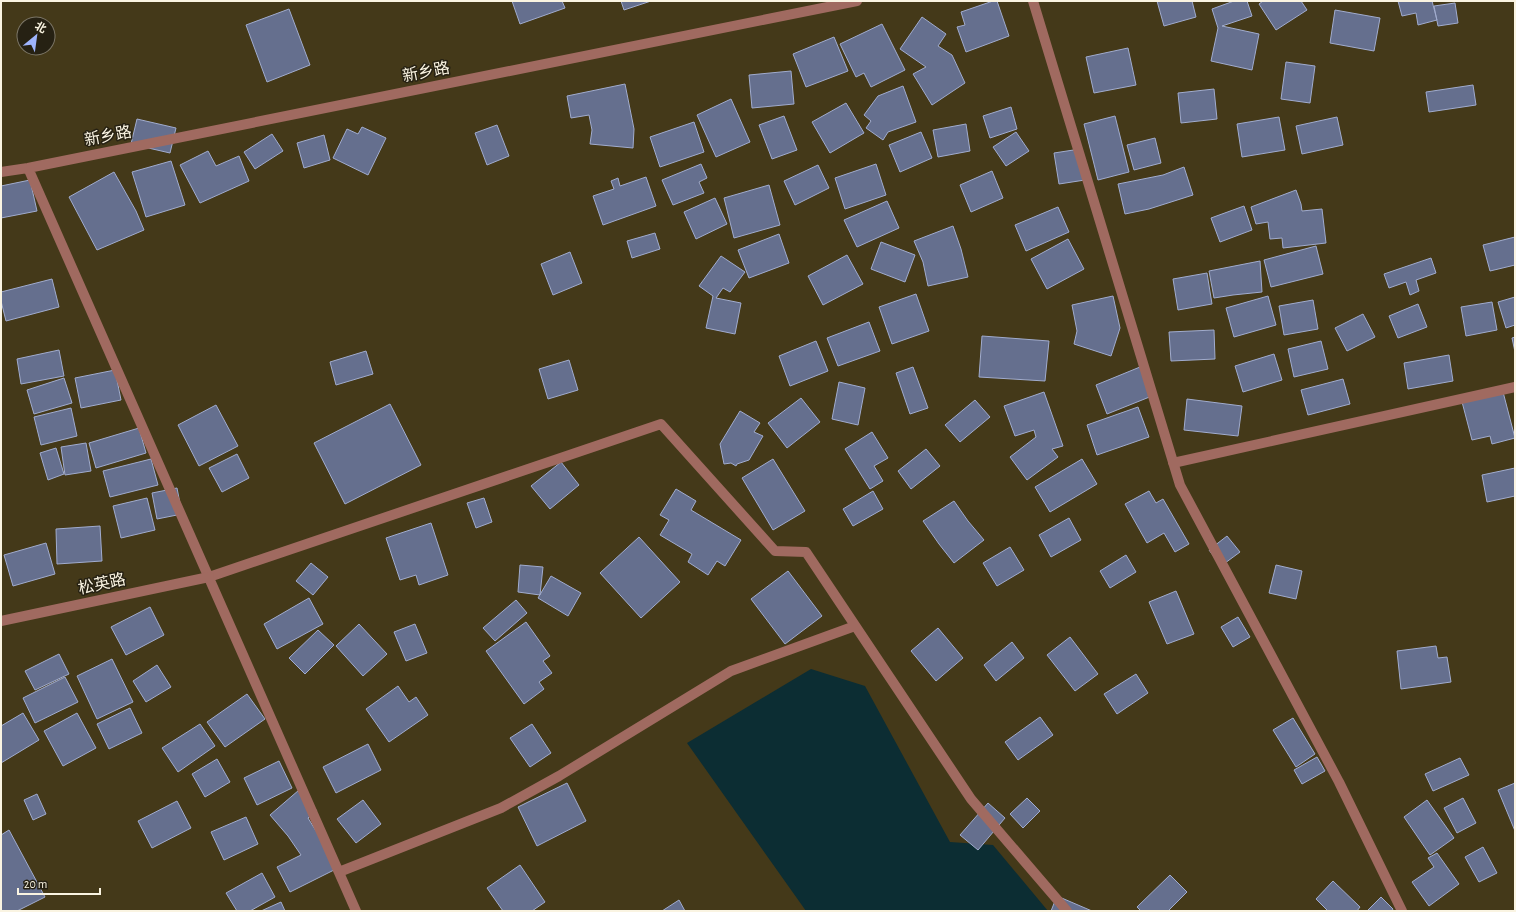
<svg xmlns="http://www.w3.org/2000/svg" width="1516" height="912" font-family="'Alegreya Sans','Noto Sans SC',sans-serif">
<rect width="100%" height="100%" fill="#443919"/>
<path fill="#0c2d33" d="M811,669L865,686L950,842L993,845L1048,911H806L687,743Z"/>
<path fill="#656f8e" stroke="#a1acce" d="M512,1H562L565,8L520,24Z
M621,1H651L624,10Z
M993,1H997L1009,36L966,52L957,27L965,25L961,12Z
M1157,1H1192L1196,17L1164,26Z
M1234,1H1247L1252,16L1222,26L1259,34L1252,70L1211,61L1218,28L1212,9Z
M1263,1H1301L1307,10L1276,30L1259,4Z
M1398,1H1432L1437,20L1418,25L1416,13L1402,16Z
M1455,3L1458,23L1438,26L1434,6Z
M289,9L310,65L267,82L246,25Z
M1335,10L1380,18L1374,51L1330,43Z
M922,17L946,34L938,46L952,55L965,83L932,105L913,74L926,67L900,49Z
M882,24L905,70L871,87L864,73L856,77L840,44Z
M834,37L848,71L806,87L793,54Z
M1128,48L1136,85L1094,93L1086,57Z
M1286,62L1315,66L1310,103L1281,99Z
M791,71L794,104L752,108L749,75Z
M625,84L634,129L633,148L590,144L592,130L589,115L571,118L567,96Z
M1473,85L1476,105L1429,112L1426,92Z
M903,86L916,122L888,132L883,140L866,128L871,121L864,115L878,96Z
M1214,89L1217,119L1181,123L1178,93Z
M731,99L750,142L716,157L697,115Z
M846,103L864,133L830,153L812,122Z
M1011,107L1017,129L990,138L983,116Z
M784,116L797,150L772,159L759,125Z
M1115,116L1129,172L1098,180L1084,124Z
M1279,117L1285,150L1242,157L1237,124Z
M1337,117L1343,145L1302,154L1296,126Z
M137,119L176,128L170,153L131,144Z
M694,122L704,152L660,167L650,137Z
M966,124L970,151L938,157L933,130Z
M497,125L509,156L487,165L475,133Z
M362,127L386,138L368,175L333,158L347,129L358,134Z
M921,132L932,158L900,172L889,145Z
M1016,132L1029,151L1006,166L993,147Z
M272,134L283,151L255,169L244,152Z
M324,135L330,160L304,168L297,143Z
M1155,138L1161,163L1134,170L1127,145Z
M1080,149L1085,180L1059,184L1054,153Z
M208,151L216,166L239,156L249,181L200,203L180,165Z
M171,161L185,205L146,217L132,172Z
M701,164L707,178L699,182L704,193L673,205L662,180Z
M876,164L886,195L845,209L835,178Z
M818,165L829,188L795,205L784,181Z
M1184,167L1193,195L1149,209L1125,214L1118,184L1163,175Z
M992,171L1003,198L971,212L960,185Z
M114,172L136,211L144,230L97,250L69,197Z
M646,177L656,206L603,225L593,196L614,189L611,181L618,178L620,186Z
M30,180L37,211L1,218V186Z
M769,185L780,225L734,238L724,198Z
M1296,190L1301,204L1302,211L1322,209L1326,243L1283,248L1282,238L1270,239L1268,222L1256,224L1251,207Z
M715,198L727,224L696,239L684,212Z
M887,201L899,228L857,247L844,220Z
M1244,206L1252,230L1220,242L1211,218Z
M1058,207L1069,232L1026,251L1015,225Z
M953,226L961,249L968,277L928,286L923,262L914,241Z
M655,233L660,249L632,258L627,241Z
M779,234L789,263L749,278L738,250Z
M1515,237V265L1490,271L1483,245Z
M1068,239L1084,269L1047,289L1031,259Z
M881,242L915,255L905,282L871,269Z
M1316,246L1323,274L1271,287L1264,260Z
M570,252L582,283L553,295L541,264Z
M847,255L863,284L823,305L808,276Z
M721,256L745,272L730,292L723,288L716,298L741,303L735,334L706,328L713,296L699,286Z
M1431,258L1436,273L1416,280L1419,291L1410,295L1406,282L1389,288L1384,274Z
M1260,261L1262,292L1233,295L1214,298L1209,271Z
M1207,273L1212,304L1178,310L1173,279Z
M52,279L59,307L6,321L1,301V292Z
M916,294L929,331L892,344L879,307Z
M1113,296L1120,328L1111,356L1074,344L1077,331L1072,305Z
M1268,296L1276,325L1234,337L1226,308Z
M1515,297V325L1506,328L1498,302Z
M1313,300L1318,329L1284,335L1279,306Z
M1492,302L1497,330L1466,336L1461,307Z
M1418,304L1427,327L1398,338L1389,316Z
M1363,314L1375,337L1347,351L1335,328Z
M869,322L880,351L838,366L827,338Z
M1214,330L1215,359L1171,361L1169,332Z
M982,336L1049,341L1045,381L979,377Z
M1515,337V352L1512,338Z
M816,341L828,371L790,386L779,356Z
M1321,341L1328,369L1294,377L1288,349Z
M59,350L64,376L21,384L17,359Z
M366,351L373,374L336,385L330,362Z
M1274,354L1282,380L1243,392L1235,366Z
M1449,355L1453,381L1408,389L1404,363Z
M569,360L578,390L548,399L539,369Z
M913,367L928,408L910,414L896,373Z
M1140,367L1152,396L1107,414L1096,385Z
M115,370L121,400L81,408L75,378Z
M64,378L72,403L34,414L27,390Z
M1343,379L1350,404L1308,415L1301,390Z
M839,382L865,388L858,425L832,419Z
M1502,388L1515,438L1492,444L1490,436L1472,440L1461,398Z
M1044,392L1063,446L1052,449L1058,457L1027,480L1010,457L1036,437L1034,430L1015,436L1004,406Z
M801,398L820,422L787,448L768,423Z
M1187,399L1242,406L1238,436L1184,430Z
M975,400L990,417L960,442L945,425Z
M390,404L421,465L345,504L314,443Z
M216,405L238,446L199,466L178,425Z
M1138,407L1149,437L1097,455L1087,425Z
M71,408L77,436L41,445L34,417Z
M740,411L760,423L754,432L763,436L749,460L737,464L736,466L731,463L724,464L720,444Z
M139,428L146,453L96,468L89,443Z
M872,432L888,458L874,466L883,481L870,489L845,449Z
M86,443L91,471L65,475L61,447Z
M56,448L64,474L48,480L40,453Z
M926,449L940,466L911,489L898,471Z
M237,454L249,478L222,492L209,468Z
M151,459L158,485L110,497L103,471Z
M773,459L805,511L773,530L742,478Z
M1082,459L1097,484L1050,512L1035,487Z
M561,462L579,485L550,509L531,486Z
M1515,468V496L1487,502L1482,475Z
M177,488L182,514L157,519L152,493Z
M676,489L696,501L691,510L741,540L725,566L717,561L708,575L688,562L692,554L660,535L669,520L660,515Z
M873,491L883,509L853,526L843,509Z
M1149,491L1156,503L1163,499L1189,544L1175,552L1164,533L1147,543L1125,504Z
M147,498L155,530L121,538L113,506Z
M484,498L492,522L476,528L467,503Z
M954,501L968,521L984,540L954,563L939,544L923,521Z
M1069,518L1081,540L1051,557L1039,535Z
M431,523L448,575L419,585L416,575L400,580L386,538Z
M100,526L102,561L57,564L56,529Z
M1227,536L1240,552L1221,566L1209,550Z
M639,537L680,582L641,618L600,573Z
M46,543L55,574L13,586L4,555Z
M1010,547L1024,570L997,586L983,563Z
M1126,555L1136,572L1110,588L1100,571Z
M311,563L328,577L313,595L296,581Z
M520,565L543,567L540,595L518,592Z
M1276,565L1302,571L1296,599L1269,593Z
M788,571L822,616L785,644L751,599Z
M551,576L581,593L568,616L538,598Z
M1176,591L1194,634L1167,644L1149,602Z
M309,598L323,624L277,649L264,624Z
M516,600L527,613L495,641L483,628Z
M150,607L164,635L126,655L111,627Z
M1238,617L1250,637L1233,647L1221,627Z
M526,622L550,656L543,661L552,673L539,682L544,689L524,704L486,651Z
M359,624L387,654L363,676L336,646Z
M415,624L427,653L406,661L394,632Z
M938,628L963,658L936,681L911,651Z
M318,630L334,645L305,674L289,658Z
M1070,637L1098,674L1075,691L1047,655Z
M1012,642L1024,658L996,681L984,665Z
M1436,646L1438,658L1447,657L1451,682L1401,689L1397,651Z
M59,654L69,674L35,690L25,671Z
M112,659L133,702L97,719L77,676Z
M157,665L171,687L146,702L133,681Z
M1136,674L1148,693L1117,714L1104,694Z
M65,677L78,702L35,723L23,698Z
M398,686L409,702L416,697L428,715L389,742L366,709Z
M247,694L265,719L225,747L207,722Z
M130,708L142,733L109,749L97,724Z
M23,713L39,740L1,763V726Z
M77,713L96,748L63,766L44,731Z
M1040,717L1053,735L1018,760L1005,742Z
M1293,718L1315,754L1296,767L1273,730Z
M200,724L215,746L178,772L162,748Z
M532,724L551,753L530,767L510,738Z
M368,744L381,770L336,793L323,767Z
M1317,757L1325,771L1302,784L1294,770Z
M1460,758L1469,775L1433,791L1425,774Z
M217,759L230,782L205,797L192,774Z
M279,761L292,788L257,805L244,778Z
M567,783L586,821L537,846L518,807Z
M1515,783V831L1498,790Z
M299,790L317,811L308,818L323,842L336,869L290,892L277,867L301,855L288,836L270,815Z
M37,794L46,814L33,820L24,800Z
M1027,798L1040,811L1023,828L1010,814Z
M1463,798L1476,823L1457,833L1444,808Z
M363,800L381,824L356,843L337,819Z
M1427,800L1454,838L1430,855L1404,817Z
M177,801L191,828L152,848L138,821Z
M988,803L1005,818L978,850L960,835Z
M246,817L258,844L224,860L211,832Z
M9,830L45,897L17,911H1V835Z
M1483,847L1497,873L1479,882L1465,857Z
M1437,853L1459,884L1429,906L1412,882L1434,867L1428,858Z
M520,865L545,902L532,911H503L487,888Z
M262,873L275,897L250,911H237L226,893Z
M1170,875L1187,892L1168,911H1141L1137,907Z
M1333,881L1360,907L1357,911H1328L1316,899Z
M1057,896L1092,911H1051Z
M1381,897L1393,909L1392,911H1367Z
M679,900L685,911H662Z
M281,902L285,911H261Z"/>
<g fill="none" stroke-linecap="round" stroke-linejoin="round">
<path stroke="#a06a60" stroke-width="10" d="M1033,1L1180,485L1339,782L1402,911
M28,168L356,911
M1,172L28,168L857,1
M1173,463L1515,387
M209,577L661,424L775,551L806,552L971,799L1067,911
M339,872L501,808L559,776L731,671L855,626"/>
<path stroke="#a06a60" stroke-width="10" d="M1,621L209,577"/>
</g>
<g text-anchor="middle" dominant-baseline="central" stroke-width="3" stroke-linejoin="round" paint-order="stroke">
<g font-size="16" fill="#faf4e2" stroke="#262113">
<text transform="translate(426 72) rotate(-11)">新乡路</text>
<text transform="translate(108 136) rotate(-11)">新乡路</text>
<text transform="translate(102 584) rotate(-12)">松英路</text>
</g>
</g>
<rect width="1516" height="912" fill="none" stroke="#faf4e2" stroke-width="4"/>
<g transform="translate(36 36) rotate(29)"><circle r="19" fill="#262113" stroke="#7b7566"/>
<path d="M0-3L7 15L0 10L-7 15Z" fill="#9eb4fd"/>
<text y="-6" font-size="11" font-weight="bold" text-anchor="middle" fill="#faf4e2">北</text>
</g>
<path d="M18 888v6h82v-6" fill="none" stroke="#faf4e2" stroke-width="2"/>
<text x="24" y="888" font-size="12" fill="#faf4e2" stroke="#262113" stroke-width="3" paint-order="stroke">20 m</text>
</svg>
